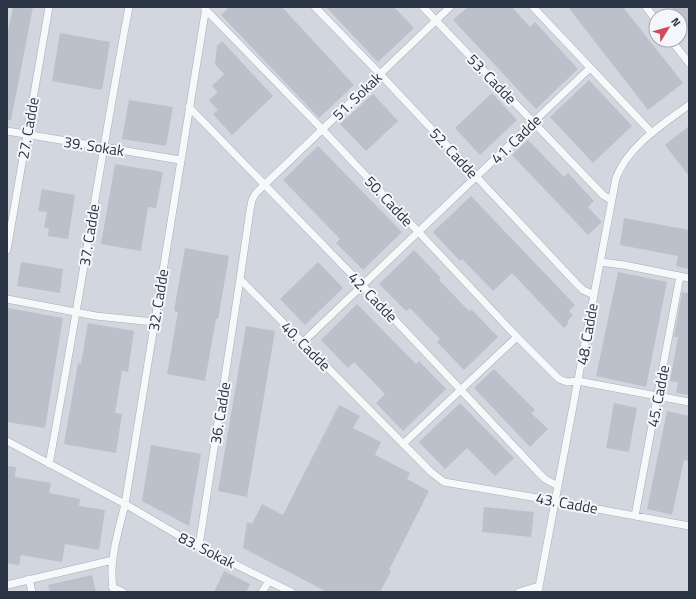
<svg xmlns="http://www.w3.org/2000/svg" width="696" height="599" font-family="'Titillium Web',sans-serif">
<rect width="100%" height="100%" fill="#e4e7ec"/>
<path fill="#d2d6de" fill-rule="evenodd" d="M7,7H689V592H7ZM656,16H680V40H656Z"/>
<path fill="#bbc0ca" d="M13,7H33L11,120H7V36Z
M229,7H282L354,85L319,118L221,15Z
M326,7H394L414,28L378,62Z
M468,7H512L530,27L535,22L578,69L536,109L453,20Z
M568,7H623L683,83L648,110Z
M671,7H689V31L680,19V16H678Z
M60,33L110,42L102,90L52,81Z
M222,41L273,96L232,135L213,114L218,110L209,100L218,92L212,86L224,74L215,64L217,46Z
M589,80L632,126L593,163L550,117Z
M492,93L517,120L480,155L455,128Z
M373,94L398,121L366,151L340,124Z
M129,100L173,107L166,146L122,139Z
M689,126V176L665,145Z
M528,140L564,177L568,173L594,201L588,207L602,222L588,235L512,155Z
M318,146L402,232L363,270L336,243L340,239L283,180Z
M115,164L163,172L156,208L148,207L141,251L101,244Z
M42,189L75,195L68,239L48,236L49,228H44L47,212L38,211Z
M471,196L575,305L569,311L573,315L567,322L569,323L564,328L512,273L493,291L462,259L460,261L433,232Z
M624,218L689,230V269L676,266L678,256L620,245Z
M185,248L229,256L218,319H216L205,381L167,374L178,312L174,311Z
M414,250L441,278L439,280L469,311L471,309L498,337L464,370L437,342L440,339L410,308L406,311L379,284Z
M21,262L63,269L60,293L17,286Z
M318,262L343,288L305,325L280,299Z
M618,272L667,282L646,387L596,376Z
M682,292L689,293V395L676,393L678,382L670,381L678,337H674Z
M357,304L416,364L419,361L446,389L403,431L376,403L385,394L354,362L348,368L321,340Z
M8,308L63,318L45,428L7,422Z
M88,323L134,331L128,372L122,371L115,413L122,414L116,453L64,444L78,363L81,364Z
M246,326L275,331L247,497L218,491Z
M494,369L535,410L531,413L548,429L530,447L474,388Z
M460,403L514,458L495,476L467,448L445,469L419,442Z
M614,403L637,408L629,452L606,448Z
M339,405L360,416L353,428L381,442L375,455L410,473L407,479L429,491L389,570L391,571L380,592H327L243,548L247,522L252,524L262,504L283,515Z
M667,411L689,416V461L684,460L672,515L647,509Z
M151,445L201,454L189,526L142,501Z
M7,466L16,467L15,477L51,483L49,493L80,499L79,506L105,510L99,550L65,544L62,562L21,555L19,565L7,563Z
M484,507L534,512L531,537L482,532Z
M224,571L250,584L246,592H214Z
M92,575L96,592H50L48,585Z"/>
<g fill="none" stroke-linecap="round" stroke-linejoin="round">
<g stroke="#a9aeb7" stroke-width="8">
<path id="minor" d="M315,7L380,74L576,283L583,290L594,295
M423,7L603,195L611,200
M450,7L256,193L252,200L250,210L240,279L431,472L444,482L555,501L689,526
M533,7L652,133
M646,7L656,20
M205,9L322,129L517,337L559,379L567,382L578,381L689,402
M671,40L689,63
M189,107L363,286L539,473L545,479L558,486
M7,131L180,160
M7,250L49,7
M600,262L624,265L689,278
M7,299L96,316L154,322
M303,342L590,68
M7,441L125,504L190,542L291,592
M403,444L517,337
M49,464C78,312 100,159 129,7
M635,516L680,276
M199,546L240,279
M29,579L32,592
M7,585L113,560
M112,587L123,592
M114,592C107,565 119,530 125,504L206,7
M262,592L269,581
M519,592L539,586
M538,592L616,178C628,146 662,125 689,105"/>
</g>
<use href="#minor" stroke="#f7f8fa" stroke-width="7"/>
</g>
<g text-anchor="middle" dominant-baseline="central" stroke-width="4" stroke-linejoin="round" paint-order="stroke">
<g font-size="15" fill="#2b3445" stroke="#f4f6f9">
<text transform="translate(492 79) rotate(46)">53. Cadde</text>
<text transform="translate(357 96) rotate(-44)">51. Sokak</text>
<text transform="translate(28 128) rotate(-80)">27. Cadde</text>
<text transform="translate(516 139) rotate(-44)">41. Cadde</text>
<text transform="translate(94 146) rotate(9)">39. Sokak</text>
<text transform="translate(454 153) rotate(47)">52. Cadde</text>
<text transform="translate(389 201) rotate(47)">50. Cadde</text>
<text transform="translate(89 235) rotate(-81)">37. Cadde</text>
<text transform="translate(373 297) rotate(46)">42. Cadde</text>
<text transform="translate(158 300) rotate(-81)">32. Cadde</text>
<text transform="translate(587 334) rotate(-80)">48. Cadde</text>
<text transform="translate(306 346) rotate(45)">40. Cadde</text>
<text transform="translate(658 396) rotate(-79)">45. Cadde</text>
<text transform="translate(220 413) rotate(-81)">36. Cadde</text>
<text transform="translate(567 503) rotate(10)">43. Cadde</text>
<text transform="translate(207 550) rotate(27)">83. Sokak</text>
</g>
</g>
<rect width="696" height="599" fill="none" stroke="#2b3445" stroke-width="16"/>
<g transform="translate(668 28) rotate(53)"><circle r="19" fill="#f4f6f9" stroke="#a4a8b1"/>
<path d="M0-3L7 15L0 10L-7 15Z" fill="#d1495b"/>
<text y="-6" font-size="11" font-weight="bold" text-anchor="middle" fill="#2b3445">N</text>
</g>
</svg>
